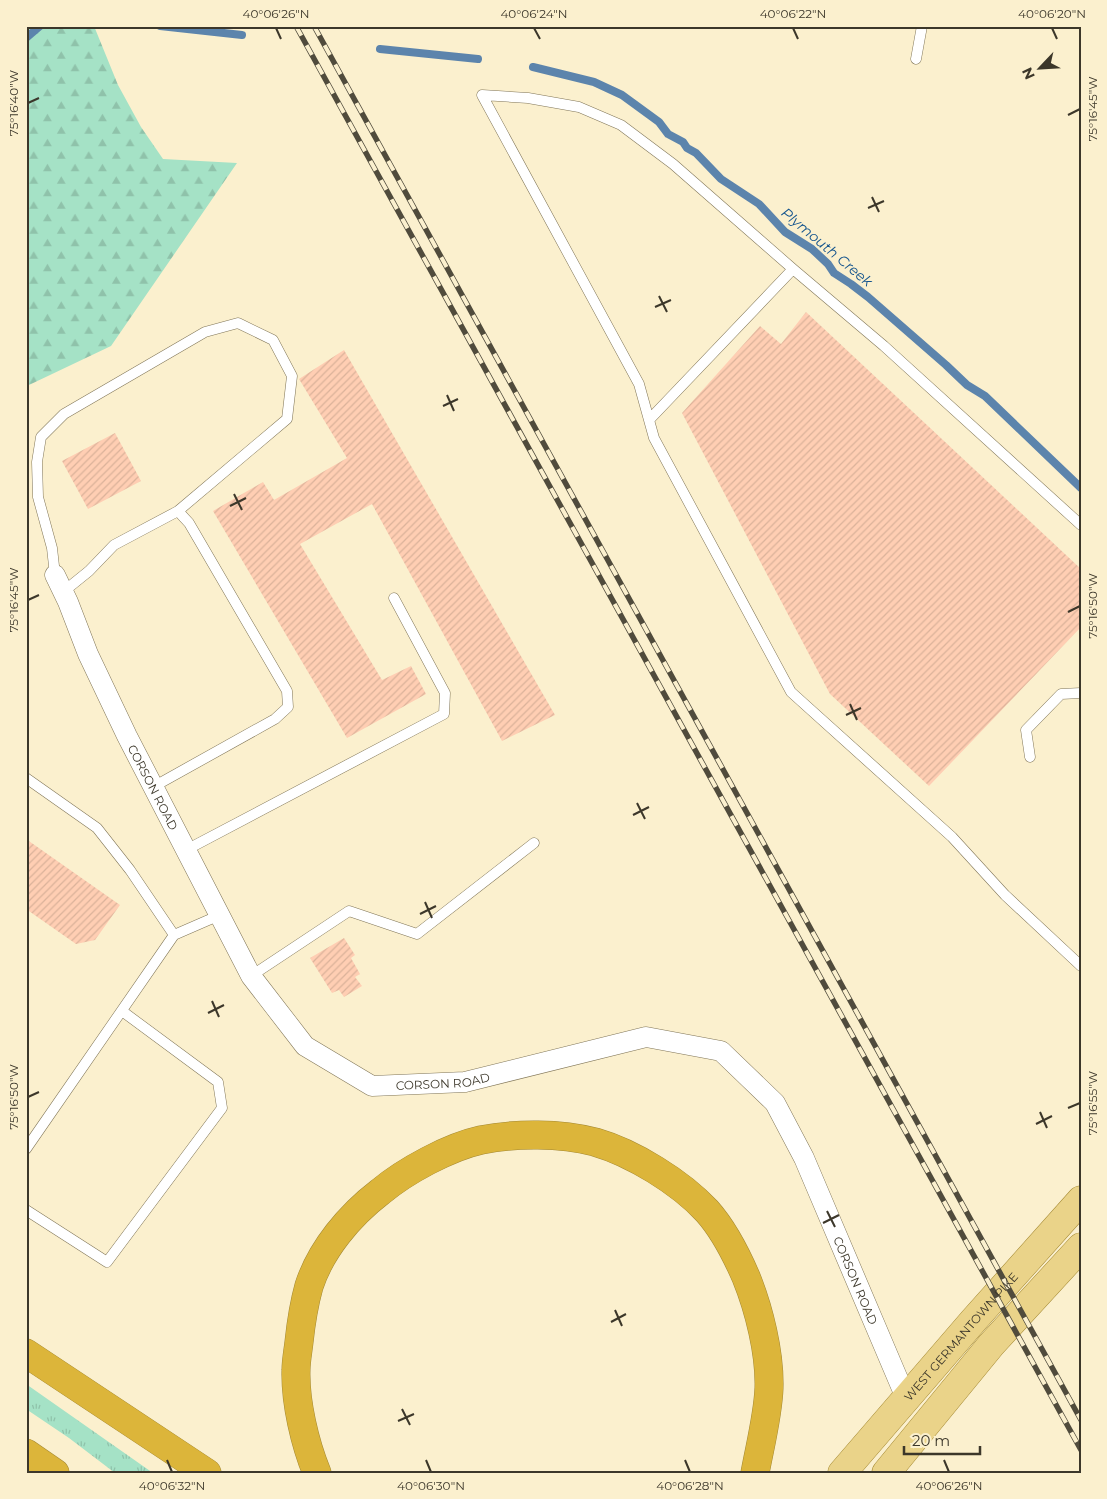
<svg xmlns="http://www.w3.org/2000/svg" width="1107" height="1499" font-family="Montserrat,sans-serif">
<defs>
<pattern id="grass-tufts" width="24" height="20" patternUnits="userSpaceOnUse" patternTransform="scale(1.25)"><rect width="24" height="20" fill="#a5e2c6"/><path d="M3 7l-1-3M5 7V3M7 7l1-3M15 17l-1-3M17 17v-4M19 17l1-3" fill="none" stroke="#8fc2aa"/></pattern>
<pattern id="forest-firs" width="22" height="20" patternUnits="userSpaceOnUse" patternTransform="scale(1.25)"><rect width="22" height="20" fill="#a5e2c6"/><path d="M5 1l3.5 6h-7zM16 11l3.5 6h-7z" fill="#8fc2aa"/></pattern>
<pattern id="building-hatch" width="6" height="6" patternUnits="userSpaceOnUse" patternTransform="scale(1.25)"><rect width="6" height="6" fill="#ffceb3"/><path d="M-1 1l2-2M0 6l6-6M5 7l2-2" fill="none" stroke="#dbb29a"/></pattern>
</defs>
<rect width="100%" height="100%" fill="#fbf0ce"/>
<path fill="url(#grass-tufts)" d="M26,1384L153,1473H115L69,1438L26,1409Z"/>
<path fill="url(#forest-firs)" d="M26,26H94L118,85L141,127L163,159L237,163L111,346L29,385L26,394Z"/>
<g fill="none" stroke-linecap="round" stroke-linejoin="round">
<path stroke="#5c84ac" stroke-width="8" d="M160,26L242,35
M26,38L40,26
M380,49L478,59
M533,67L594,82L622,95L659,122L668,134L683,142L687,148L696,153L721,179L759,204L785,232L812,249L828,264L834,273L851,284L868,297L946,365L967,385L985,396L1081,488"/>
</g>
<path fill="url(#building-hatch)" d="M806,312L1081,569V627L929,786L830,694L682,413L760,326L781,344Z
M344,350L555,715L502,741L372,504L300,544L382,680L411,666L426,694L347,738L213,511L263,482L274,500L347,458L299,379Z
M115,433L141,481L88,509L62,461Z
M26,839L120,905L95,940L76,944L26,909Z
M344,938L355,955L351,958L360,974L355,977L362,986L344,997L339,990L332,993L310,958Z"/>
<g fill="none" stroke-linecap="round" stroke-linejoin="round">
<g stroke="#817658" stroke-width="11">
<path id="lane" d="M916,59L922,26
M649,420L793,269
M1081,525L884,346L793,269L673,164L621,125L579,107L528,98L482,95L639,384L654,438L791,692L952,837L1005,895L1081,966
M55,575L52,548L38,497L37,462L41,437L64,414L205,332L238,323L273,340L292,376L287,419L178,511
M63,592L89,571L114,545L178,511L189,523L287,691L288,707L275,719L153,787
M1030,757L1026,730L1061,694L1081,693
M26,778L97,828L130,870L174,935L220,915
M186,850L444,714L445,693L394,598
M251,976L349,911L417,934L534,843
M26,1149L174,935
M26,1210L107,1262L222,1108L218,1082L122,1011"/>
</g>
<g stroke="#817658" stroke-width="21">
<g id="street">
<path id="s1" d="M55,575L68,602L88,654L127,736L251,976L305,1046L372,1086L465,1082L646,1037L721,1051L775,1103L804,1158L906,1398"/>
</g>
</g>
<g stroke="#a48934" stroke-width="29">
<g id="primary">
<path id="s2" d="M842,1473L973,1321L1081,1200"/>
<path d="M886,1473L991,1345L1081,1247"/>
</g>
</g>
<g stroke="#a48934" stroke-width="29">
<path id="highway" d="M26,1353L207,1473
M26,1453L55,1473
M317,1473C305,1444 295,1402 296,1370C296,1361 298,1351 299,1342C301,1323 304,1304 309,1286C321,1249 350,1215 380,1192C405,1171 449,1147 481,1140C516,1133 560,1133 595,1142C633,1153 680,1182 707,1211C724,1230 736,1254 746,1277C759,1309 770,1353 769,1388C768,1415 760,1446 755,1473"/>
</g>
<use href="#lane" stroke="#fff" stroke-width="10"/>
<use href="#street" stroke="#fff" stroke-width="20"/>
<use href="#primary" stroke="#ead389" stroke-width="28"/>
<use href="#highway" stroke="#dcb53a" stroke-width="28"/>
<g stroke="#504b3c" stroke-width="5.5">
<path id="rail" d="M296,26L1081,1450
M314,26L1081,1420"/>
</g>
<use href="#rail" stroke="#fbf0ce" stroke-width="4" stroke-dasharray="11" stroke-linecap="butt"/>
</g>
<path fill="none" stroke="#3c372a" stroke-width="2" d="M276,28L281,39M534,28L540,39M793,28L798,39M1052,28L1057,39M28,103L39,98M1068,115L1080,109M872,197L879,212M868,208L884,201M659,296L667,312M655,307L671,300M447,395L454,411M443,406L458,399M234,494L242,510M230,506L246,498M28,600L39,595M1068,612L1080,606M850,704L857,720M846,715L861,708M637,803L645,819M633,815L649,807M425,902L432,918M420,914L436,906M212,1001L219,1017M208,1013L224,1005M28,1097L39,1092M1068,1108L1080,1103M1040,1112L1047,1128M1036,1124L1052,1116M827,1211L835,1227M823,1223L839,1215M615,1310L622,1326M611,1322L626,1314M402,1409L410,1425M398,1421L414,1414M167,1460L172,1472M426,1460L431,1472M685,1460L690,1472M944,1460L949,1472"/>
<g text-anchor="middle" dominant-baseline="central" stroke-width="4" stroke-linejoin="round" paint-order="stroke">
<g font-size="12" fill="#3c372a" stroke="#fbf0ce">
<text stroke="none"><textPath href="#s1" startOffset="234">CORSON ROAD</textPath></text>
<text stroke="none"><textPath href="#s1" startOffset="684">CORSON ROAD</textPath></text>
<text stroke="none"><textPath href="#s1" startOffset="1239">CORSON ROAD</textPath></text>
<text stroke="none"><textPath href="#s2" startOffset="181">WEST GERMANTOWN PIKE</textPath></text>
</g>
<g font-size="14" font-style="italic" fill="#14548d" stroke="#fbf0ce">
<text transform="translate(827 247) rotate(40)">Plymouth Creek</text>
</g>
</g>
<rect width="1107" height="1499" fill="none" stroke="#fbf0ce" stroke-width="55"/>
<g transform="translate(1040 68) rotate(245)" stroke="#fbf0ce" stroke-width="4" paint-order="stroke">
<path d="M0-4L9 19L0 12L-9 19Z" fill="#3c372a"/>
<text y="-8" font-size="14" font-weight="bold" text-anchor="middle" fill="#3c372a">N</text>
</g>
<path d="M904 1446v8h76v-8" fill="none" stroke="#3c372a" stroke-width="2.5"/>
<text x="912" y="1446" font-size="15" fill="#3c372a" stroke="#fbf0ce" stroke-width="4" paint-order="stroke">20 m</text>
<rect x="28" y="28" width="1052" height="1444" fill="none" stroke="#3c372a" stroke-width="2"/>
<g font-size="12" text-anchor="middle" fill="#3c372a">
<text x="276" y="18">40°06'26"N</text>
<text x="534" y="18">40°06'24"N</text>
<text x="793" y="18">40°06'22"N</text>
<text x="1052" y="18">40°06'20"N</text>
<text transform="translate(14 103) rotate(-90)" y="4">75°16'40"W</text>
<text transform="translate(1093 109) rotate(-90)" y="4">75°16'45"W</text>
<text transform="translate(14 600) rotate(-90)" y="4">75°16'45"W</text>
<text transform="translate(1093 606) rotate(-90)" y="4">75°16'50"W</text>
<text transform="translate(14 1097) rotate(-90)" y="4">75°16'50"W</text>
<text transform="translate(1093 1103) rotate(-90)" y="4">75°16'55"W</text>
<text x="172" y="1490">40°06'32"N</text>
<text x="431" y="1490">40°06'30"N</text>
<text x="690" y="1490">40°06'28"N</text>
<text x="949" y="1490">40°06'26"N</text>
</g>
</svg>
